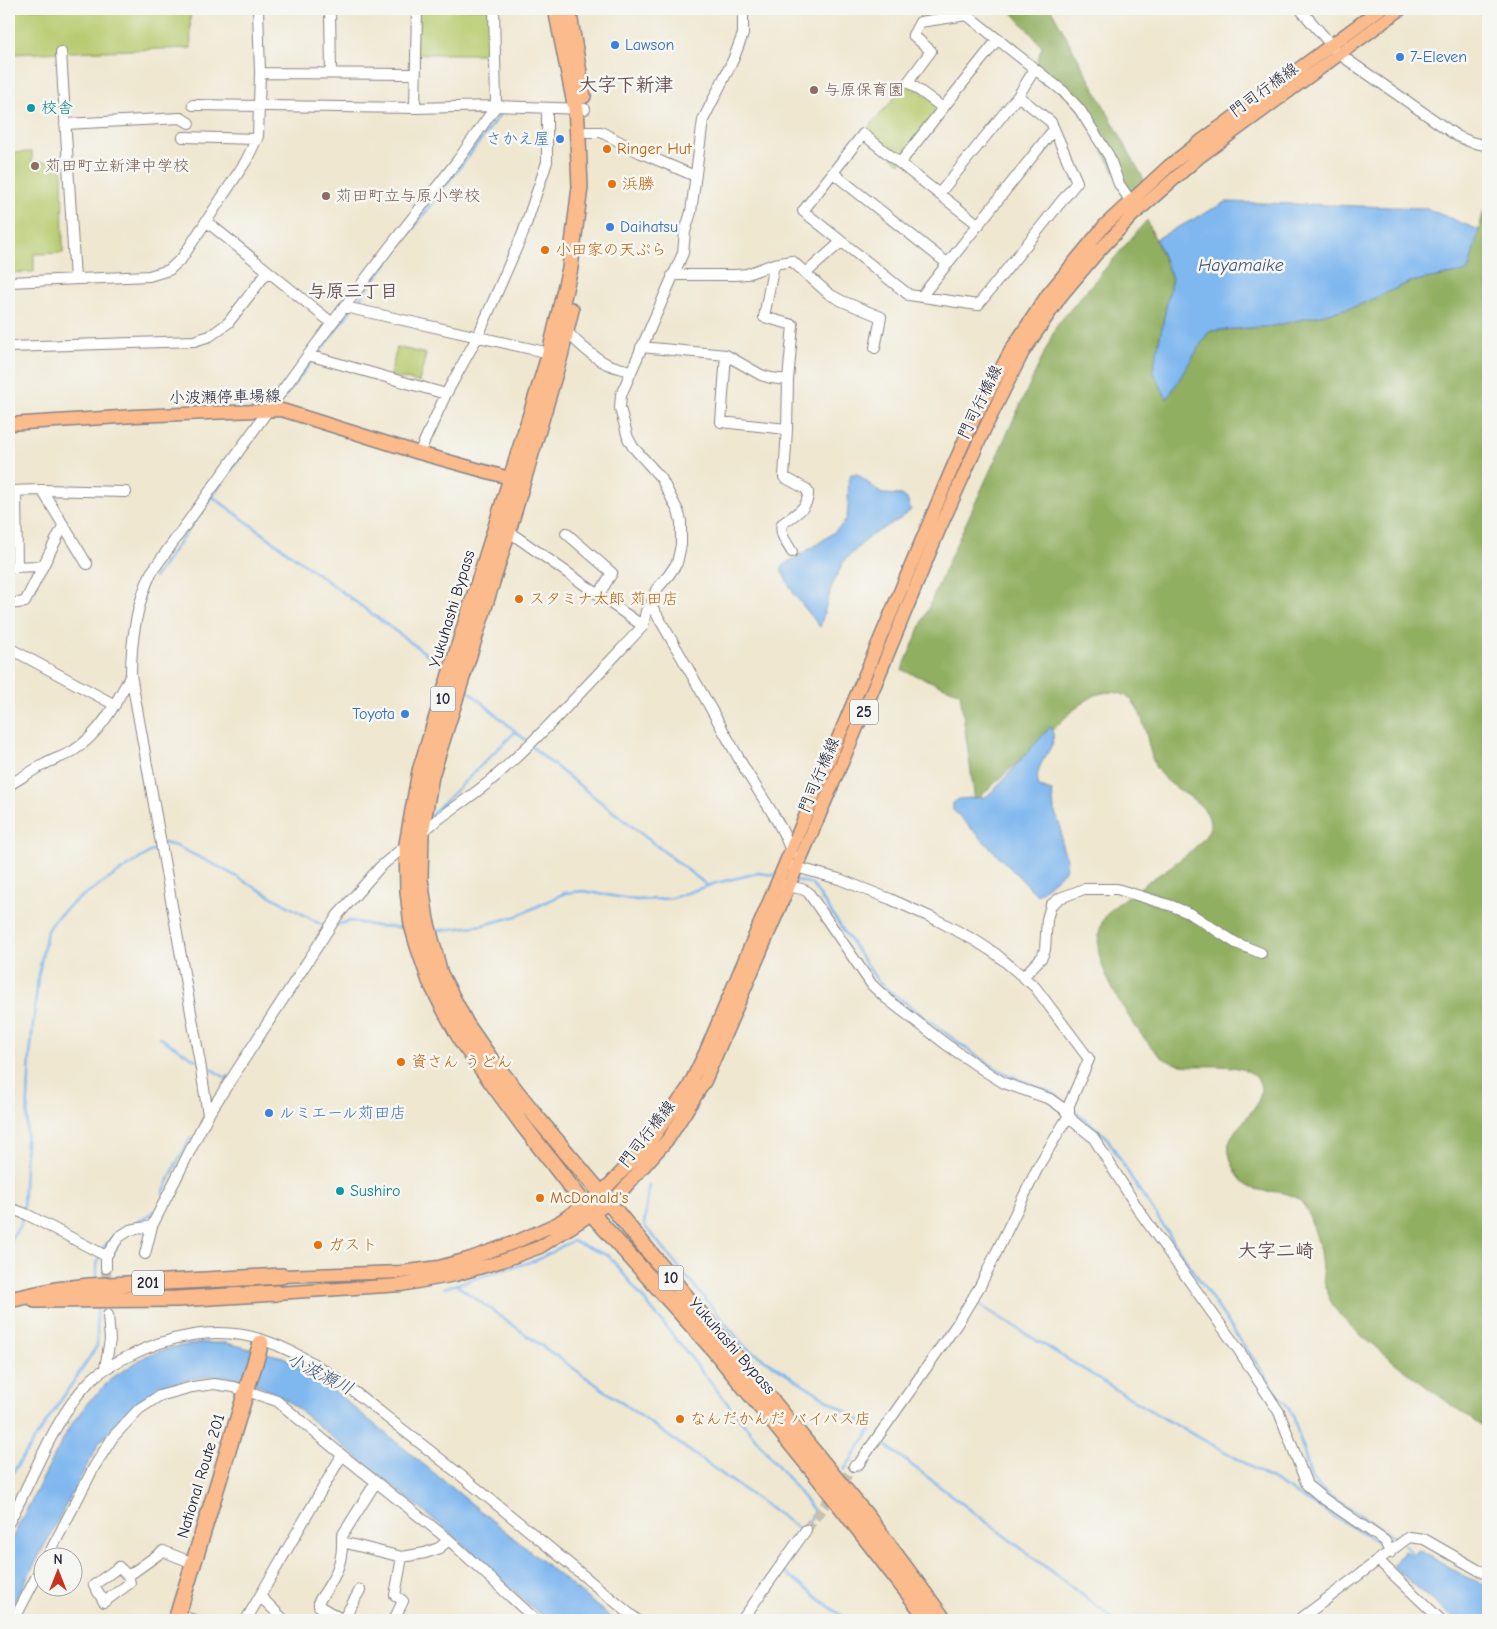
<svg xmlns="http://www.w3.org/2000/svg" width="1497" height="1629" font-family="'Comic Neue','Klee One',sans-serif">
<rect width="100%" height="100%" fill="#f6f6f2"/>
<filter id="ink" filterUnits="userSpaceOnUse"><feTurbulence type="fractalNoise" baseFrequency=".02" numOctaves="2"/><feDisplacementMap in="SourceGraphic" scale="10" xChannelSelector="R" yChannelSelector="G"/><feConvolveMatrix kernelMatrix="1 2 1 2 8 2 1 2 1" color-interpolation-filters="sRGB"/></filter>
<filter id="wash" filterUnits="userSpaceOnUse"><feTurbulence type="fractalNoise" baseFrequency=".0096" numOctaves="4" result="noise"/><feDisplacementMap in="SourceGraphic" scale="20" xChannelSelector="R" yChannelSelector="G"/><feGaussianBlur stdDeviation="1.12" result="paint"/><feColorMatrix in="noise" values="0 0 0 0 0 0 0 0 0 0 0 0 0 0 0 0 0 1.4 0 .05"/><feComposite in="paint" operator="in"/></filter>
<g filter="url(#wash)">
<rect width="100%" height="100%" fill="#efe7d0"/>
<path fill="#b7cb6e" stroke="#6c7654" d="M9,9H190L191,48L9,54Z
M417,9H494V54H416Z
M908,82L943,108L900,163L863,134Z
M32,152V162H62L63,253L34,254V272L9,273V153Z
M397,347L426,354L419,382L390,376Z"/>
<path fill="#91af61" stroke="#5a684e" d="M1009,9H1051L1148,187L1131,201L1080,110L1035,69L1042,46Z
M1488,207V1431C1449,1403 1410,1376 1373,1345C1357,1332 1339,1318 1330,1300C1323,1284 1322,1268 1320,1251C1318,1241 1315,1231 1311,1221C1309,1215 1307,1209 1303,1204C1282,1180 1251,1205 1235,1170C1231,1162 1226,1149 1230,1140C1236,1124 1276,1097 1255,1076C1239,1061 1201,1068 1181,1065C1174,1064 1165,1060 1159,1055C1138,1035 1104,982 1099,953C1097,942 1099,926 1105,917C1121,892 1213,850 1210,823C1208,799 1167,790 1155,766C1146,746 1146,703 1122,694C1113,691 1099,692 1092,697C1076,706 1062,721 1049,733C1024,756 1000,779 975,801L960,693L902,670L949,560L1057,325L1147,220L1172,278L1153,371L1167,398L1209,331L1274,326L1357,306L1410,282L1468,271L1484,210Z"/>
<path fill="#7fb7ef" stroke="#506c95" d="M1226,202L1425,208L1479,230L1468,271L1410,282L1357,306L1274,326L1209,331L1167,399L1153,371L1172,278L1156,239Z
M851,474H857L882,494L902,495L907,499L911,510L900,519L870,536L844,561L832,585L820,627L794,594L781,570L785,564C798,556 844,530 847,517C850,502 846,488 851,474Z
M1050,727C1064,748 1030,760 1039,787L1052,791L1054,810L1061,828L1062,846L1067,859L1065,871L1037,895L953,810V803L959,799L986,797L996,788Z
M202,1343H226L283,1357L308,1370L614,1620H546L449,1532L288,1401C271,1390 250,1381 231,1377C213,1373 172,1381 156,1391C134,1404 115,1423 99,1443L9,1612V1544L70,1426L90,1400L112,1378L146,1356L173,1347Z
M1419,1550L1466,1577L1488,1586V1620H1456L1392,1566L1404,1551L1411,1555Z"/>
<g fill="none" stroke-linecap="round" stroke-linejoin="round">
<path stroke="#7fb7ef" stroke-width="2.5" d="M354,306L502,112
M318,354L351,310
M278,405L313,360
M213,497L447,669
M154,578L241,456
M465,688L529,743
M532,747L560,770L708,886
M430,816L516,731
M164,843L176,846L221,868L327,928
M796,880L812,884L879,983L971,1052L1000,1071L1054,1094L1066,1104
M335,925L350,921L376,926L408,928
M433,930H444L483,925L517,916L565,893L583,891L636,900L661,899L672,898L716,883L758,873L776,875
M159,1037L196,1060
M203,1064L226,1078L228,1076
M1072,1109L1106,1136L1132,1179L1233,1330L1293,1415L1312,1480L1327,1494L1400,1541
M649,1185L644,1225L745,1347L872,1428L844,1470
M163,1193L176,1164L191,1138
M23,1209L30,1055L38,977L47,931L53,921L75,901L159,846
M119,1232C130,1222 145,1222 154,1211
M9,1242L21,1224L22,1217
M102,1249L113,1237
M97,1281V1265L99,1257
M455,1284L802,1531
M444,1288L537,1260L572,1241L609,1256L815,1512L805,1527
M976,1303L1161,1417L1224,1451L1384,1546
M9,1330L12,1348H9
M880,1441L1115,1620
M9,1478L97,1346V1304
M1404,1545L1414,1555
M780,1569L847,1620"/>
</g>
</g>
<g filter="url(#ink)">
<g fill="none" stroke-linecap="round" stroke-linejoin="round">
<path stroke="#c6c0b2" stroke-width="10" stroke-dasharray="10 5" stroke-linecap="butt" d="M106,1268L108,1315
M806,1530L854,1466"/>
<g stroke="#888486" stroke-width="12">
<path id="minor" d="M330,9L331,72
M1300,9L1339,54L1457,136L1471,142L1488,146
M61,52L75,279
M1035,69L1064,92L1080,110L1109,156L1119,184L1134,206
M260,73L415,74
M193,105L415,108L496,106L585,109
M415,108L417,9
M943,108L998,39
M65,124L181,118L189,123
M587,132H601L641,153L695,176
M183,137L257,139
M900,163L943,108L908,82L931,51L913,35L920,22L967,15L1035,69L1018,96L1051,122L1077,182L978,305L909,295L803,211L863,134C902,165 940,195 979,225
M833,173L948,264
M939,194L1018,96
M206,221L332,323
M774,264L764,317L793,325L788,380L787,429L784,477L806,489L808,492C809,509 793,515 782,524C779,534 787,543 792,552
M806,273L841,242
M672,275H735L747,274L774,264L792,261L829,294L842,301L881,317L875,348
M9,282L149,276L169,270L182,258L246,161L258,136L260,73L258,9
M921,297L1054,129
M345,307L554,354
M564,327C572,339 593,357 607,364C614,367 623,369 630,371
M9,347L194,341L210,336L228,323L268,271
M641,347L726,355L761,375L771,378L788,380
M308,355L446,394
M726,355L721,422L787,429
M419,453L446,394L478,336L523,233L547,162V109
M42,490L87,564
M9,491L42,490L126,492
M16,491L17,567
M508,531L643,626
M566,533L612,573L599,594
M9,567L42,566
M9,604L25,602L63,526
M651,605C683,658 712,711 742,764C759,794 781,821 792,854
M9,648L115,705
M9,785C21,778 33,770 45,764C54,759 65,756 73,751C101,733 116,703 131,675
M421,833C445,812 473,797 497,775C548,729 595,677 643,626L646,611L651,605L656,590L668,576L677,563L681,545V521L678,511L661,478L633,447L628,438L620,408L621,395L683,253L685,232L691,212L703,120L733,60L743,34V9
M792,866L839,879L890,899L937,920L976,941L996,954L1035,987L1089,1059L1069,1105V1115L1039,1165L980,1286L957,1324L858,1465L854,1466
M783,885L802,889L808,892L872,985L887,999L947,1045L988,1073L1004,1083L1050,1099L1064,1109L1074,1122L1093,1137L1140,1212L1238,1349L1271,1400L1279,1412L1307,1485L1324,1499L1385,1541L1390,1553
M1023,977L1042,957L1045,950L1047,919L1051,905L1060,898L1084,889H1117L1172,906L1191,914L1236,943L1261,953
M208,1115L200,1063L131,675C131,641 137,604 151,573L308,355L388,249L458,160L496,106L494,9
M9,1208L26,1214L106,1256
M145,1254L152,1226L208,1115L337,916L380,867L410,842
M106,1268V1256L119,1237L130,1230L152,1226
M105,1368L110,1340L108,1315
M9,1522C33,1479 54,1418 88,1383C98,1372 111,1365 125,1358C167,1336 216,1325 263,1340C315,1357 356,1393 398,1426C479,1488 558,1555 637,1620
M342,1542V1536L376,1482
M48,1556L94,1467L113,1437L139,1409L159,1396L192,1387L214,1384L234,1387L277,1401L342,1455L449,1540L536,1620
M1379,1561L1441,1620
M128,1576L130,1583L104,1602L94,1585L119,1567L128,1576L163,1551L193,1563
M261,1597L284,1620
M177,1615L195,1620
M14,1620L42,1566
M246,1620L342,1455
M343,1620L319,1606V1601C332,1582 343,1565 342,1542L402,1557L425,1553L439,1548L449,1540
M343,1620L360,1590
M394,1620L403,1601L395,1595L402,1557
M742,1620L806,1530
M1299,1620L1409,1537L1424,1539L1478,1570L1488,1574"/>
</g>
<g stroke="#888486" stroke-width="15">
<path id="major" d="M9,424L135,416L282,410L419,453L520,481
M282,1276L401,1272L439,1267L471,1258L518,1241L558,1223L601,1193L647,1146L688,1088L706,1051L951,471L973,421L1011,350L1048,294L1105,225L1169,166L1197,144L1380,9
M277,1293L401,1285L455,1275L502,1261L540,1247L609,1203L621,1192L669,1138L705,1081L865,709L939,530L986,426L1023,352L1061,296L1098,252L1132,216L1198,158L1401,9"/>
</g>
<g stroke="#888486" stroke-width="18">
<path id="highway" d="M556,9L576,109L578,139L580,187L570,268L550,353L420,771L407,844L408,892L412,925L418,946L430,981L442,1005L463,1043L523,1125L592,1214L715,1351L819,1478L929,1620
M568,9L583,96
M571,310L560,356L508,531L431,776L421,833L420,879L426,920L440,974L466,1024L489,1057L539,1120L609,1203L869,1519L944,1620
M9,1300L56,1290L89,1286L282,1276
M35,1300L177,1299L277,1293
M176,1620L261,1343"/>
</g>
<use href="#minor" stroke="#fff" stroke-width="10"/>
<use href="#major" stroke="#fbbb8c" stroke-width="12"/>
<use href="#highway" stroke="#fbbb8c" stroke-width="15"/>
</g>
</g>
<g fill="#3f7fe0" stroke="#f6f6f2" stroke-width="2">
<circle cx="615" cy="45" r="5"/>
<circle cx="1400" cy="57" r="5"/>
<circle cx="560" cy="139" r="5"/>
<circle cx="610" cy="227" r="5"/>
<circle cx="405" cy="714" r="5"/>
<circle cx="269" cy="1113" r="5"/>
</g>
<g fill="#8d6e63" stroke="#f6f6f2" stroke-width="2">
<circle cx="814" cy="90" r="5"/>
<circle cx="35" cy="166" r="5"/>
<circle cx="326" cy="196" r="5"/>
</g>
<g fill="#0f9aa8" stroke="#f6f6f2" stroke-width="2">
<circle cx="31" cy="108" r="5"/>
<circle cx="340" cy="1191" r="5"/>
</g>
<g fill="#e8710a" stroke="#f6f6f2" stroke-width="2">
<circle cx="607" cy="149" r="5"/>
<circle cx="612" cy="184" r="5"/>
<circle cx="545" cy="250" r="5"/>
<circle cx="519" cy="599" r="5"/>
<circle cx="401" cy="1062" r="5"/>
<circle cx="540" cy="1198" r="5"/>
<circle cx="318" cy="1245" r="5"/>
<circle cx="680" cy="1419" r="5"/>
</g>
<g text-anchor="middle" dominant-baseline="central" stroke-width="5" stroke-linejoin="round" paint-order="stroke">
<g fill="#f6f6f2" stroke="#626272" stroke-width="1">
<rect x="430.5" y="686.5" width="25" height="25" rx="4"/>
<rect x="850" y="699.5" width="28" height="25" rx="4"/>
<rect x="658.5" y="1265.5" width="25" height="25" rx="4"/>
<rect x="132" y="1270.5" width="32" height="25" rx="4"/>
</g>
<g font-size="15" font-weight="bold" fill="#22223b">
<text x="443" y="699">10</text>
<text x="864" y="712">25</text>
<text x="671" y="1278">10</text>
<text x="148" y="1283">201</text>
</g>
<g font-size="16" fill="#366cbe" stroke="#f6f6f2" text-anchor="start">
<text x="625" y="45">Lawson</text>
<text x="1410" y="57">7-Eleven</text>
<text x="550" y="139" text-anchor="end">さかえ屋</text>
<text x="620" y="227">Daihatsu</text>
<text x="395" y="714" text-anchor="end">Toyota</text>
<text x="279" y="1113">ルミエール苅田店</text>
</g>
<g font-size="16" fill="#785e54" stroke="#f6f6f2" text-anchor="start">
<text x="824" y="90">与原保育園</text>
<text x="45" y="166">苅田町立新津中学校</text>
<text x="336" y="196">苅田町立与原小学校</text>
</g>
<g font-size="16" fill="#22223b" stroke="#f6f6f2">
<text transform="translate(1264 90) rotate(-36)">門司行橋線</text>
<text transform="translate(225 397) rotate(-1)">小波瀬停車場線</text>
<text transform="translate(980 402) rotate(-64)">門司行橋線</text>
<text transform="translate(452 609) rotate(-73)">Yukuhashi Bypass</text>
<text transform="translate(819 775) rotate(-67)">門司行橋線</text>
<text transform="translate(647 1134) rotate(-52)">門司行橋線</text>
<text transform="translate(732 1346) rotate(49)">Yukuhashi Bypass</text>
<text transform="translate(201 1476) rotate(-73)">National Route 201</text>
</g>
<g font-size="16" fill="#0d838f" stroke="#f6f6f2" text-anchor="start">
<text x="41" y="108">校舎</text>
<text x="350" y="1191">Sushiro</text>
</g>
<g font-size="16" fill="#c56008" stroke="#f6f6f2" text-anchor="start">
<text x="617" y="149">Ringer Hut</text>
<text x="622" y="184">浜勝</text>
<text x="555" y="250">小田家の天ぷら</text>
<text x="529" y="599">スタミナ太郎 苅田店</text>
<text x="411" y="1062">資さん うどん</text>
<text x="550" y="1198">McDonald's</text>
<text x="328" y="1245">ガスト</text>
<text x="690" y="1419">なんだかんだ バイパス店</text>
</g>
<g font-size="18" font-style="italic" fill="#43567a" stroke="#f6f6f2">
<text x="1241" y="265">Hayamaike</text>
<text transform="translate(320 1374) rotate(27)">小波瀬川</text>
</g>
<g font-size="18" font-weight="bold" fill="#6b5355" stroke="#f6f6f2">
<text x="353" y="291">与原三丁目</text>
</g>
<g font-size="19" font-weight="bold" fill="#6b5355" stroke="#f6f6f2">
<text x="626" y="85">大字下新津</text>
<text x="1276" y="1251">大字二崎</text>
</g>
</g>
<rect width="1497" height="1629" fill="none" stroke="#f6f6f2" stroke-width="30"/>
<g transform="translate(58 1572)"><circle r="24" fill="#f6f6f2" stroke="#a1a1a9"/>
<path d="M0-4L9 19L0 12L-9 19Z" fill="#c8321e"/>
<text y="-8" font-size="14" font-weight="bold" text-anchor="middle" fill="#22223b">N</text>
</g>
</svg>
